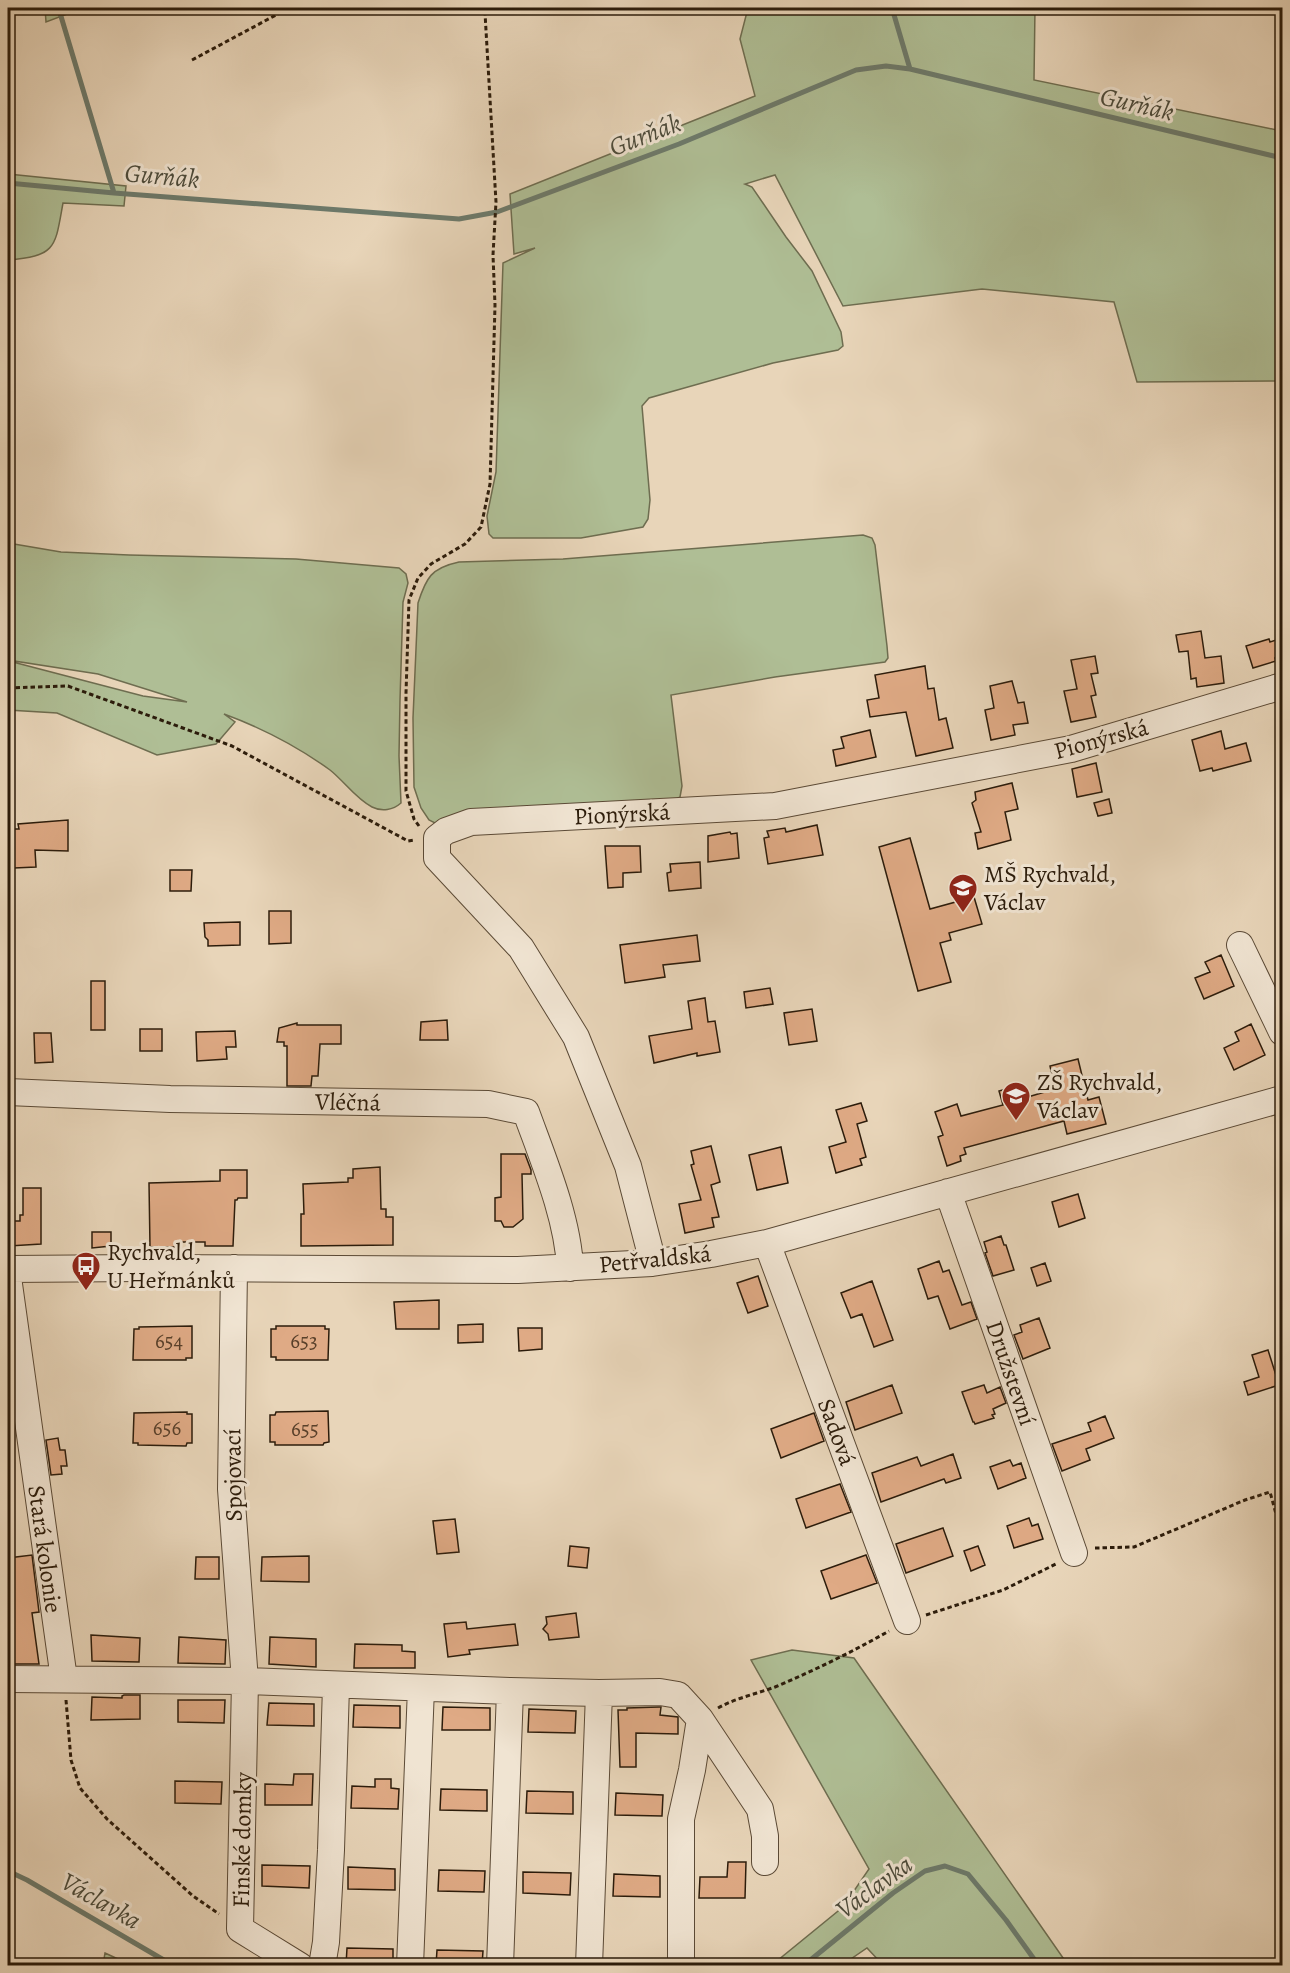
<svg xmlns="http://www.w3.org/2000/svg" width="1290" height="1973" font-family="Alegreya,serif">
<rect width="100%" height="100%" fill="#e8d5b9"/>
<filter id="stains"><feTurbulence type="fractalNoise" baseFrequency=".00333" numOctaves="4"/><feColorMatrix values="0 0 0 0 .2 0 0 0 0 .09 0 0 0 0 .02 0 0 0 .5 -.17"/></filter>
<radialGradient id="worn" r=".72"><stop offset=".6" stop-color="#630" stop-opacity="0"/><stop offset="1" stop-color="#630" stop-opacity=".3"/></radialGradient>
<path fill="#afbe95" stroke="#6e6d50" stroke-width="1.5" d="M45,8H71L70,13L46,22Z
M748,8H1035L1034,80L1282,131V381L1137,382L1114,302L982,289L843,306L775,175L745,184L752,187L786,237L812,271L841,332L843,346L838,350L773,363L649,398L642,406L650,500L648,519L643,527L581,538H493L489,534L487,516L496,472L503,263L535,248L514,254L510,194L755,96L740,39Z
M8,174L126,186L124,206L63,203C55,247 57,256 8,260Z
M863,535L872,538L875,545L887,646L888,658L885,662L775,677L671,695L682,786L680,797L675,800L452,819L435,823L429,820L421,808L414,787L413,718L418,603C426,578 431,568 459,562L563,559Z
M8,543L61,552L129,555L296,559L399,568L406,574L408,583L403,602L400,700L399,756L401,803C393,810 382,812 372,807C356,799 344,781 330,770C297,746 262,728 224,714L235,722L216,744L157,755L57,713L8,710L9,661L143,696L187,702L98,674L8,660Z
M792,1650L854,1658L1068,1965H883L867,1948L842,1965H772L843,1907L869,1869L751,1660Z
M105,1953L131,1965H103Z"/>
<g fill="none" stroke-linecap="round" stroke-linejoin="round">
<path stroke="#6d7a6b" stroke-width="5" d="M60,8V13L114,193
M892,8L910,69
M8,183L114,193L459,219L497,212L679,144L856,70L886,66L910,69L1282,158
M8,1871L27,1880L174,1966
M803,1966L893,1893L925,1871L945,1866L968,1874L1006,1920L1039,1966"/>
</g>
<path fill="#dfaa85" stroke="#2c1c0b" stroke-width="1.5" d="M1201,631L1205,658L1221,656L1224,683L1197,687L1196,678L1191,679L1188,651L1179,652L1176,635Z
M1282,638V656L1275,658L1276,661L1253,668L1246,646L1269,639L1270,642Z
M1095,656L1098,673L1091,674L1096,695L1091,696L1096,717L1071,722L1064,691L1077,689L1071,660Z
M925,666L928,689L934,688L939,720L946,718L953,748L916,756L906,712L870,717L867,700L879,698L875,675Z
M1012,681L1018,703L1024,702L1028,723L1013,725L1015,735L991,740L985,710L994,708L990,686Z
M870,730L876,757L836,766L833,750L844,748L841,737Z
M1221,731L1225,749L1246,743L1251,761L1213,771L1212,768L1200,771L1192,740Z
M1096,763L1102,792L1077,797L1072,769Z
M1012,783L1018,809L1005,812L1011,840L978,849L975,833L981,832L972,803L976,800L975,792Z
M1109,799L1112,813L1098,816L1094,803Z
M68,820V851L35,850L36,867L14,868L13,829H19L18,824Z
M817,825L823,855L768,864L764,838L769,837L767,831L785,828L786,832Z
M730,832L731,834L737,833L739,858L708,862V836Z
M910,838L930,909L974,897L982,924L949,933L951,940L940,943L951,982L918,991L879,847Z
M605,846H640L641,872L623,873V887L608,888Z
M700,862L701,888L669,891L667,873L671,872L670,864Z
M170,870H192L191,891H170Z
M269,911H291V943L269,944Z
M240,922V945L208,946V940L205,937L204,923Z
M697,935L700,961L663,965L665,977L625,983L620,945Z
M1221,955L1234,986L1204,999L1195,978L1210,972L1205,962Z
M91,981H105V1030H91Z
M770,988L773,1004L746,1008L744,992Z
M705,998L708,1022L715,1021L720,1052L697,1056V1053L654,1063L649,1036L692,1029L688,1001Z
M812,1009L817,1041L789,1045L784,1013Z
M447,1020L448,1040H420L421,1022Z
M297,1023V1025H341V1044H320L318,1076H312L311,1086H287V1046H284V1042H277L279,1028Z
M1251,1024L1265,1055L1234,1070L1224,1048L1239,1041L1235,1032Z
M140,1029H162V1051H140Z
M235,1031L236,1047H226L227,1059L197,1061L196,1032Z
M34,1033H51L53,1062L35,1063Z
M1078,1059L1088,1100L1099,1097L1106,1124L1067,1134L1064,1121L964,1148L966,1154L960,1156L961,1161L947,1166L938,1137L943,1135L935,1112L957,1104L961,1116L1003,1105L999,1091L1017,1086L1021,1099L1055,1089L1050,1066Z
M861,1103L867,1121L857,1124L866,1157L860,1159L862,1165L836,1173L829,1147L846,1142L836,1110Z
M711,1146L720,1182L711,1185L719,1217L712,1218L714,1227L685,1233L679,1204L701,1200L691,1165L694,1164L691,1151Z
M781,1147L788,1183L757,1190L749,1155Z
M501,1154H525L531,1170V1174H522L523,1219L513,1227H504L501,1221H495V1198L501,1197Z
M380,1167L381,1209H386V1217H393V1245L301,1246V1214H304L303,1184L348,1182V1178H353V1169Z
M220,1170H247V1198H238L237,1200H235L233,1246H205V1242H178V1247H150L149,1183L220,1181Z
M23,1188H41V1244L9,1246V1221H20V1215H23Z
M1078,1194L1085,1218L1059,1227L1052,1202Z
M92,1232H111V1246L92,1248Z
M1001,1236L1004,1245H1006L1014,1270L993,1276L985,1253L987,1252L984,1242Z
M939,1261L943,1272L949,1270L962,1305L971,1302L977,1319L950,1329L938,1296L928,1299L918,1269Z
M1045,1263L1051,1281L1037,1286L1031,1268Z
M758,1276L768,1306L748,1313L737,1283Z
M872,1281L893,1340L874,1347L862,1314L851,1318L841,1293Z
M439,1300V1329H396L394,1302Z
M1039,1318L1050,1348L1023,1359L1014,1335L1022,1332L1020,1325Z
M483,1324V1342L458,1343V1325Z
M192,1326V1358H186V1360H133L134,1329H139V1327Z
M276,1326H325V1329H329L328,1360H276V1357H271V1329H276Z
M518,1328H542V1349L519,1351Z
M1268,1350L1279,1385L1248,1395L1244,1382L1259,1377L1252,1355Z
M892,1385L902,1413L855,1430L846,1402Z
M984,1385L987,1393L1000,1387L1006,1403L993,1409L995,1414L992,1415L994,1418L975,1424L974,1422H973L962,1392Z
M328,1411L329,1442L324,1443L323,1445H275V1442H270V1415H275L276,1412Z
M187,1412V1414H192V1443H187L186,1446L138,1445V1443H133L134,1413Z
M814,1413L824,1441L781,1458L771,1429Z
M1105,1416L1114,1438L1086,1449L1090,1460L1062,1471L1052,1444L1091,1431L1088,1423Z
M58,1438L60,1450H65L67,1466H61L62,1474L51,1475L46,1440Z
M953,1454L961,1478L946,1483L944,1479L881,1502L872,1473L917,1457L921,1466Z
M1010,1460L1013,1466L1021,1463L1026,1478L998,1489L990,1467Z
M840,1484L851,1512L806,1528L796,1499Z
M1029,1518L1032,1526L1038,1524L1043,1539L1014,1548L1007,1526Z
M455,1519L459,1552L437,1554L433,1521Z
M943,1528L953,1556L906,1573L896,1544Z
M570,1546L589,1548L587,1568L568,1566Z
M978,1546L985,1565L971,1571L964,1551Z
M32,1555L39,1612L32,1613L39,1664H8V1558Z
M866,1555L877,1583L831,1599L821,1571Z
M309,1556V1582L261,1581L262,1557Z
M196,1557H219V1579H195Z
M576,1613L579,1637L549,1640L548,1634L543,1629L547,1624L546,1617Z
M466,1622L467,1629L515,1624L518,1645L469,1650L470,1654L448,1657L444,1624Z
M91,1635L140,1638L139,1662L92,1661Z
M179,1637L226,1640L225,1664L178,1663Z
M270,1637L316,1639V1667L269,1664Z
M355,1644L402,1645V1651L415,1652V1668H354Z
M124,1695H140V1719L91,1720L92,1697L122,1698V1696Z
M178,1700H225L224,1723L178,1722Z
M269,1703L314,1704V1726L267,1725Z
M354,1705L400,1706V1728L353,1727Z
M443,1707L490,1708V1730H442Z
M659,1707H661L660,1715L678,1717V1734L636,1733V1767H620L618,1710H627V1708Z
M529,1709L576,1711L575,1733L528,1732Z
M294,1774H313L312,1805H265V1784L293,1785Z
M375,1779H391V1788L399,1789L398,1809L351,1808L352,1786L375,1787Z
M175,1781L222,1782L221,1804L175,1803Z
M441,1789L487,1790V1811L440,1810Z
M527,1791L573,1792V1814L526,1813Z
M616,1793L663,1795L662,1816L615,1815Z
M728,1862H746L745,1898H699L700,1877H727Z
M262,1865L310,1866L309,1888L262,1886Z
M348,1867L395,1869V1890L348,1889Z
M439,1870L485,1871L484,1892L438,1891Z
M523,1872L571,1873L570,1895L523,1893Z
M614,1874L660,1876V1897L613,1896Z
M347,1948L393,1949V1965H346Z
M437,1950L483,1951L482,1965H436Z"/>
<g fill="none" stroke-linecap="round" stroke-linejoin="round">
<g stroke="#5b4a36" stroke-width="28">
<path id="minor" d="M1240,945L1282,1032
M8,1092L170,1099L488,1104L526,1112C543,1159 568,1218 570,1268
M948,1192L1074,1553
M767,1243L907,1621
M652,1263L650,1251L628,1166L576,1037L521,948L437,858V838L446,831L471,822L775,806L1071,749L1282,686
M234,1268L231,1489L245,1681L240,1929L300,1966
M8,1269L142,1268L518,1270L652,1263L711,1254L767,1243L1282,1099
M8,1277L64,1679
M8,1679L245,1681L510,1691L599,1693L660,1692L678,1695L700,1719L692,1770L681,1819V1966
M700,1719L760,1809L765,1836V1862
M322,1966L326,1942L331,1850L336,1686
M410,1966L421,1688
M500,1966L510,1691
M589,1966L599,1693"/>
</g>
<path stroke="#2c1c0b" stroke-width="3" stroke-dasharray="4.5 3" stroke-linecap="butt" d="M192,60L289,8
M8,688L68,686L232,746L408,841L415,840
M419,826L414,819L406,791V693L409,600L418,578L431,564L465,544L481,527L490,484L495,305L493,255L496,202L485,13L489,8
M1095,1548L1134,1547L1245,1500L1270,1492L1282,1536
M926,1615L1003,1590L1056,1564
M66,1700L71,1760L80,1788L107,1819L193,1896L219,1914
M718,1708C736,1698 756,1694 775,1687C815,1670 852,1652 889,1631"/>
<use href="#minor" stroke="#f0e4d2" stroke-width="26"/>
</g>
<defs>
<g id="school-pin" transform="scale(1.5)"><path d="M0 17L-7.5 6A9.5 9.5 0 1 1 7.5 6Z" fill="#8f2418" stroke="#f0e4d2"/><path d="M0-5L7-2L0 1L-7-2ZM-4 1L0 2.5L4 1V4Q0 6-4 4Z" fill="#fff"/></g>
<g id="bus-pin" transform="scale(1.5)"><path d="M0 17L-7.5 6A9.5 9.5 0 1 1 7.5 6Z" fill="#8f2418" stroke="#f0e4d2"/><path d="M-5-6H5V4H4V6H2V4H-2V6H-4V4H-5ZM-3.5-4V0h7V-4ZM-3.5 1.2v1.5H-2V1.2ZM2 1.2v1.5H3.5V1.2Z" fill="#fff"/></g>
</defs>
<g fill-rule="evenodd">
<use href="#school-pin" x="963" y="888"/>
<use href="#school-pin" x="1016" y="1096"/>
<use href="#bus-pin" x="86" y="1266"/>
</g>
<g text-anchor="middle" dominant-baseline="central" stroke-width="6" stroke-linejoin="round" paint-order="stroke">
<g font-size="21" fill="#59402a">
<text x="169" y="1341">654</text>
<text x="304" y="1341">653</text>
<text x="167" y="1428">656</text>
<text x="305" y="1429">655</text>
</g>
<g font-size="24" fill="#2c1c0b" stroke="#f0e4d2">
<text transform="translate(1101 739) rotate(-15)">Pionýrská</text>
<text transform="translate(622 814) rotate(-3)">Pionýrská</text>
<text transform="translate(348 1102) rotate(1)">Vléčná</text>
<text transform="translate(655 1259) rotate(-6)">Petřvaldská</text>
<text transform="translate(1011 1373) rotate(71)">Družstevní</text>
<text transform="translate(837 1432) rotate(70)">Sadová</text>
<text transform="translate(233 1475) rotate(-91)">Spojovací</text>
<text transform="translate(45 1549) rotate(82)">Stará kolonie</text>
<text transform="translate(242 1840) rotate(-89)">Finské domky</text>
</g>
<g font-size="24" fill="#2c1c0b" stroke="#f0e4d2" text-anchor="start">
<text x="984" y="874">MŠ Rychvald,<tspan x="984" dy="28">Václav</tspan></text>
<text x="1037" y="1082">ZŠ Rychvald,<tspan x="1037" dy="28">Václav</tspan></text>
<text x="107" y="1252">Rychvald,<tspan x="107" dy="28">U Heřmánků</tspan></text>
</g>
<g font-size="26" font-style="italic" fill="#4c4b3b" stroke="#f0e4d2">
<text transform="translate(1137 104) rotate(13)">Gurňák</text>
<text transform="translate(645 135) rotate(-21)">Gurňák</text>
<text transform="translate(162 176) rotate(5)">Gurňák</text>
<text transform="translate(874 1887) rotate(-36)">Václavka</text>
<text transform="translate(101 1901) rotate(30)">Václavka</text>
</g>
</g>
<rect width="1290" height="1973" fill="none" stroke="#e8d5b9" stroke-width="30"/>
<rect x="9" y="9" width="1272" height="1955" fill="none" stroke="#2c1c0b" stroke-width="3"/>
<rect x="15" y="15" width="1260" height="1943" fill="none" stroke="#2c1c0b" stroke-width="1.5"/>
<rect width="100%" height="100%" filter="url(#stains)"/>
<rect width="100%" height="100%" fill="url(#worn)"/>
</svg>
